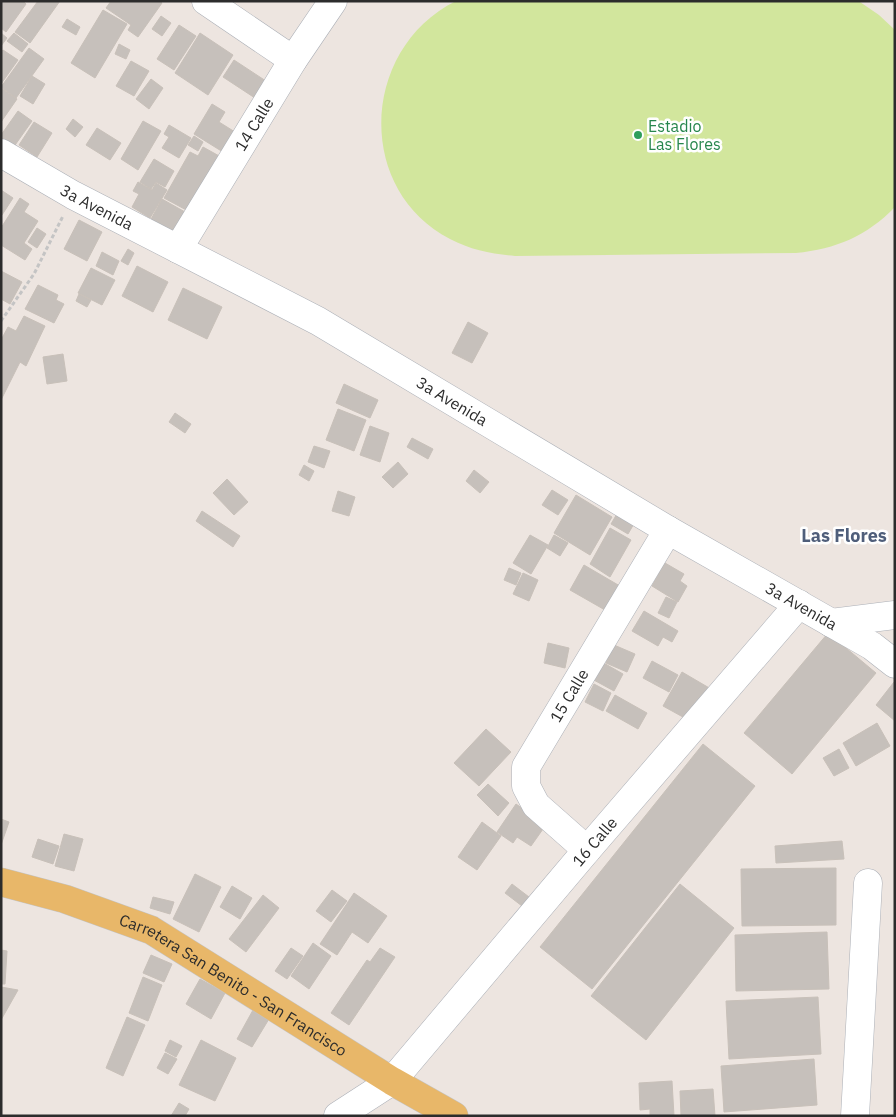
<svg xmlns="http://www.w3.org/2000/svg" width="896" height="1117" font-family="'IBM Plex Sans',sans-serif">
<rect width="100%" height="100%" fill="#ede5e0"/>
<path fill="#d2e69d" d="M456,1L860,2L879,15L895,30V207C867,236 836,249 796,253L515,256C492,254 471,250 450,239C354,189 361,48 456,1Z"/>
<path fill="#c6c0bb" stroke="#c8c0b9" d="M1,1H23L26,4L6,32L1,28Z
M38,1H60L30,43L15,32Z
M111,1H159L162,3L138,37L128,30L131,25L106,8Z
M103,10L127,24L95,78L71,63Z
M161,16L171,23L162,36L152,29Z
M67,19L80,27L76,35L62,27Z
M179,25L196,36L174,70L157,59Z
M1,33L7,38L1,46Z
M14,33L28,44L22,52L7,41Z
M200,33L233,55L208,95L175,73Z
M119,44L130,50L126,59L115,54Z
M29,48L44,59L16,98L1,87Z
M3,50L18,60L1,84V52Z
M234,60L269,83L258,100L223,77Z
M131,61L149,71L134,96L116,86Z
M32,76L45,84L33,104L20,96Z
M151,79L163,88L149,109L136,99Z
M1,88L17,99L1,122Z
M212,104L225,112L219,122L235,132L223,152L194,134Z
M18,111L32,121L13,148L1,140V135Z
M73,119L83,127L75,137L66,129Z
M143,121L161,131L138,170L121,159Z
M34,122L52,133L37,157L19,145Z
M169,125L191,138L179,158L162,148L169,137L164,134Z
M97,128L121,143L110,160L86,145Z
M194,136L203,142L198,151L188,145Z
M203,147L221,157L190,212L164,198L190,152L198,156Z
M154,159L174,171L165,187L156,182L151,189L140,182Z
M138,182L152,190L156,183L167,190L150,218L132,207L139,194L133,191Z
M1,190L13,198L2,215H1Z
M20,198L29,204L24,212L38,221L24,243L32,249L25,260L1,245V228Z
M162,199L185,212L173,233L150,221Z
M79,220L102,232L87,261L64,249Z
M37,228L46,234L37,248L28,242Z
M128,249L134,253L128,265L121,261Z
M102,252L119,261L113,275L96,266Z
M137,266L168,282L153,312L122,296Z
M91,268L115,280L102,305L78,293Z
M1,271L22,282L10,304L1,299Z
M38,285L58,295L56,300L64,304L54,323L25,309Z
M183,288L222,307L207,339L168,320Z
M79,294L91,300L87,307L76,301Z
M24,316L45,326L26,366L20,362L1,400V340L8,327L16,331Z
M468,322L488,333L472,363L452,353Z
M63,354L67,381L47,384L43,357Z
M344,384L378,400L370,418L336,403Z
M338,409L366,420L354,451L326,440Z
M175,413L191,424L185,433L169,422Z
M370,426L389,433L380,462L360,455Z
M412,438L433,449L428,459L407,447Z
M314,446L330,451L324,468L308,462Z
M398,462L408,474L393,488L382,477Z
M304,465L314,471L309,481L299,475Z
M474,470L489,482L480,493L466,481Z
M227,479L248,502L234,515L213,493Z
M552,490L568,500L558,515L542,505Z
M338,491L355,497L349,516L332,511Z
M576,495L612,517L590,555L554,533Z
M202,511L240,536L233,547L196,521Z
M618,512L635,522L628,534L611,524Z
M610,528L631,540L610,577L590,564Z
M530,535L548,545L531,574L513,563Z
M554,535L568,543L560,556L547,548Z
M665,563L684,574L680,581L687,586L678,602L652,586Z
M584,565L625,589L612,614L570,590Z
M509,568L521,573L516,585L504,580Z
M523,573L538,580L529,601L513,594Z
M666,597L677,602L669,618L658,613Z
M644,611L678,631L672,642L663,637L658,646L632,631Z
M828,633L876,673L792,774L744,733Z
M548,643L569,648L565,668L544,663Z
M614,645L635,654L627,672L606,663Z
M652,661L678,675L669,692L643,678Z
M602,662L623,674L614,691L592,679Z
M682,672L711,689L692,722L663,706Z
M894,682L895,683V721L876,705Z
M594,684L611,693L603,711L585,702Z
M615,695L647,713L638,729L606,711Z
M877,723L890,746L856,766L843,743Z
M486,729L511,752L479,786L454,763Z
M703,744L755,786L592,989L540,947Z
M839,749L849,768L834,776L823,758Z
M488,784L509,803L498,816L477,795Z
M516,804L539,820L537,824L543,829L531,846L517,837L513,843L497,832Z
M1,819L9,822L1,845Z
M482,822L501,836L477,870L458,857Z
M64,834L83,839L74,871L55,866Z
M38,839L59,846L53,864L32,857Z
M842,841L844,859L776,863L775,846Z
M836,868V925L742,926L741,869Z
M195,874L221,887L199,932L173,919Z
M512,884L529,897L522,906L505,893Z
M680,884L734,928L646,1040L591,996Z
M232,886L252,898L240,919L220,907Z
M332,890L347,901L331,922L316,911Z
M354,893L387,916L368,943L352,932L337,955L320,944Z
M263,895L279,908L246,952L229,939Z
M153,897L174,902L170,914L150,908Z
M827,932L829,989L736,991L735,935Z
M313,943L331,956L309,989L291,976Z
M291,948L303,956L287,979L275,971Z
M380,948L395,957L349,1025L331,1013L367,960L370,962Z
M1,950L7,951L5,984H1Z
M151,955L172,964L164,982L143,973Z
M143,977L162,985L148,1021L129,1013Z
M200,979L225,993L211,1019L186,1004Z
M1,987L18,990L1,1020Z
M818,997L821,1054L729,1059L726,1001Z
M253,1010L269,1019L252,1047L237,1039Z
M127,1017L145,1025L123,1076L106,1068Z
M170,1040L182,1046L176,1057L165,1051Z
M201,1040L236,1058L215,1101L179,1085Z
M165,1053L177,1059L168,1074L157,1068Z
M814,1059L817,1105L724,1112L721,1066Z
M672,1081L674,1116H650V1109L640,1110L639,1083Z
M713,1089L715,1116H681L680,1091Z
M179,1103L189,1109L185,1116H171Z"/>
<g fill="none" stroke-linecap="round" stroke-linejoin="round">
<g stroke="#acb0b7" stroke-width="29">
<g id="minor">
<path d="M206,1L293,60"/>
<path id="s1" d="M1,153L73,195L318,321L668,530L872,646L895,664"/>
<path id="s2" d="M178,249L293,60L333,1"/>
<path d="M831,623L895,615"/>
<path id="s3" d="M587,850L536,805L526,786V767L668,530"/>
<path id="s4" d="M338,1116L392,1081L587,850L799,604"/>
<path d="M855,1116L868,883"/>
</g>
</g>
<g stroke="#c4c4c4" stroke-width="29">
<g id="major">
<path id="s5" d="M1,882L65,899L151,930L392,1081L454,1116"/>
</g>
</g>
<path stroke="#c4c4c4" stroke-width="3" stroke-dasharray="4 2.5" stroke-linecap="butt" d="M1,321L34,274L63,216"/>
<use href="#minor" stroke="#fff" stroke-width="28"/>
<use href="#major" stroke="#e8b769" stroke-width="28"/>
</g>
<circle fill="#2e9e5b" stroke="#fff" stroke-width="2" cx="638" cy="135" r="5"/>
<g text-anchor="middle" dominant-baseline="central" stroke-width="5" stroke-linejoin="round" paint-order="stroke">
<g font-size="16" fill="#2c2c2c" stroke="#fff">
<text stroke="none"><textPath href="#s2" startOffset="146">14 Calle</textPath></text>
<text stroke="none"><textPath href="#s1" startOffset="110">3a Avenida</textPath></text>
<text stroke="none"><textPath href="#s1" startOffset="515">3a Avenida</textPath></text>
<text stroke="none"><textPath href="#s1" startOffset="920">3a Avenida</textPath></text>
<text stroke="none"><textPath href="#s3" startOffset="192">15 Calle</textPath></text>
<text stroke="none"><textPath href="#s4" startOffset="378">16 Calle</textPath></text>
<text stroke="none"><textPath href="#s5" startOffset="256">Carretera San Benito - San Francisco</textPath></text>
</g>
<g font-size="16" fill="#27864d" stroke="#fff" text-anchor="start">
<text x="648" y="126">Estadio<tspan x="648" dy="18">Las Flores</tspan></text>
</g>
<g font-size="18" font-weight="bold" fill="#4f5e7a" stroke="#fff">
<text x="844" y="535">Las Flores</text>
</g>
</g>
<rect width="896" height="1117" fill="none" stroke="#2c2c2c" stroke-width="5"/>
</svg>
